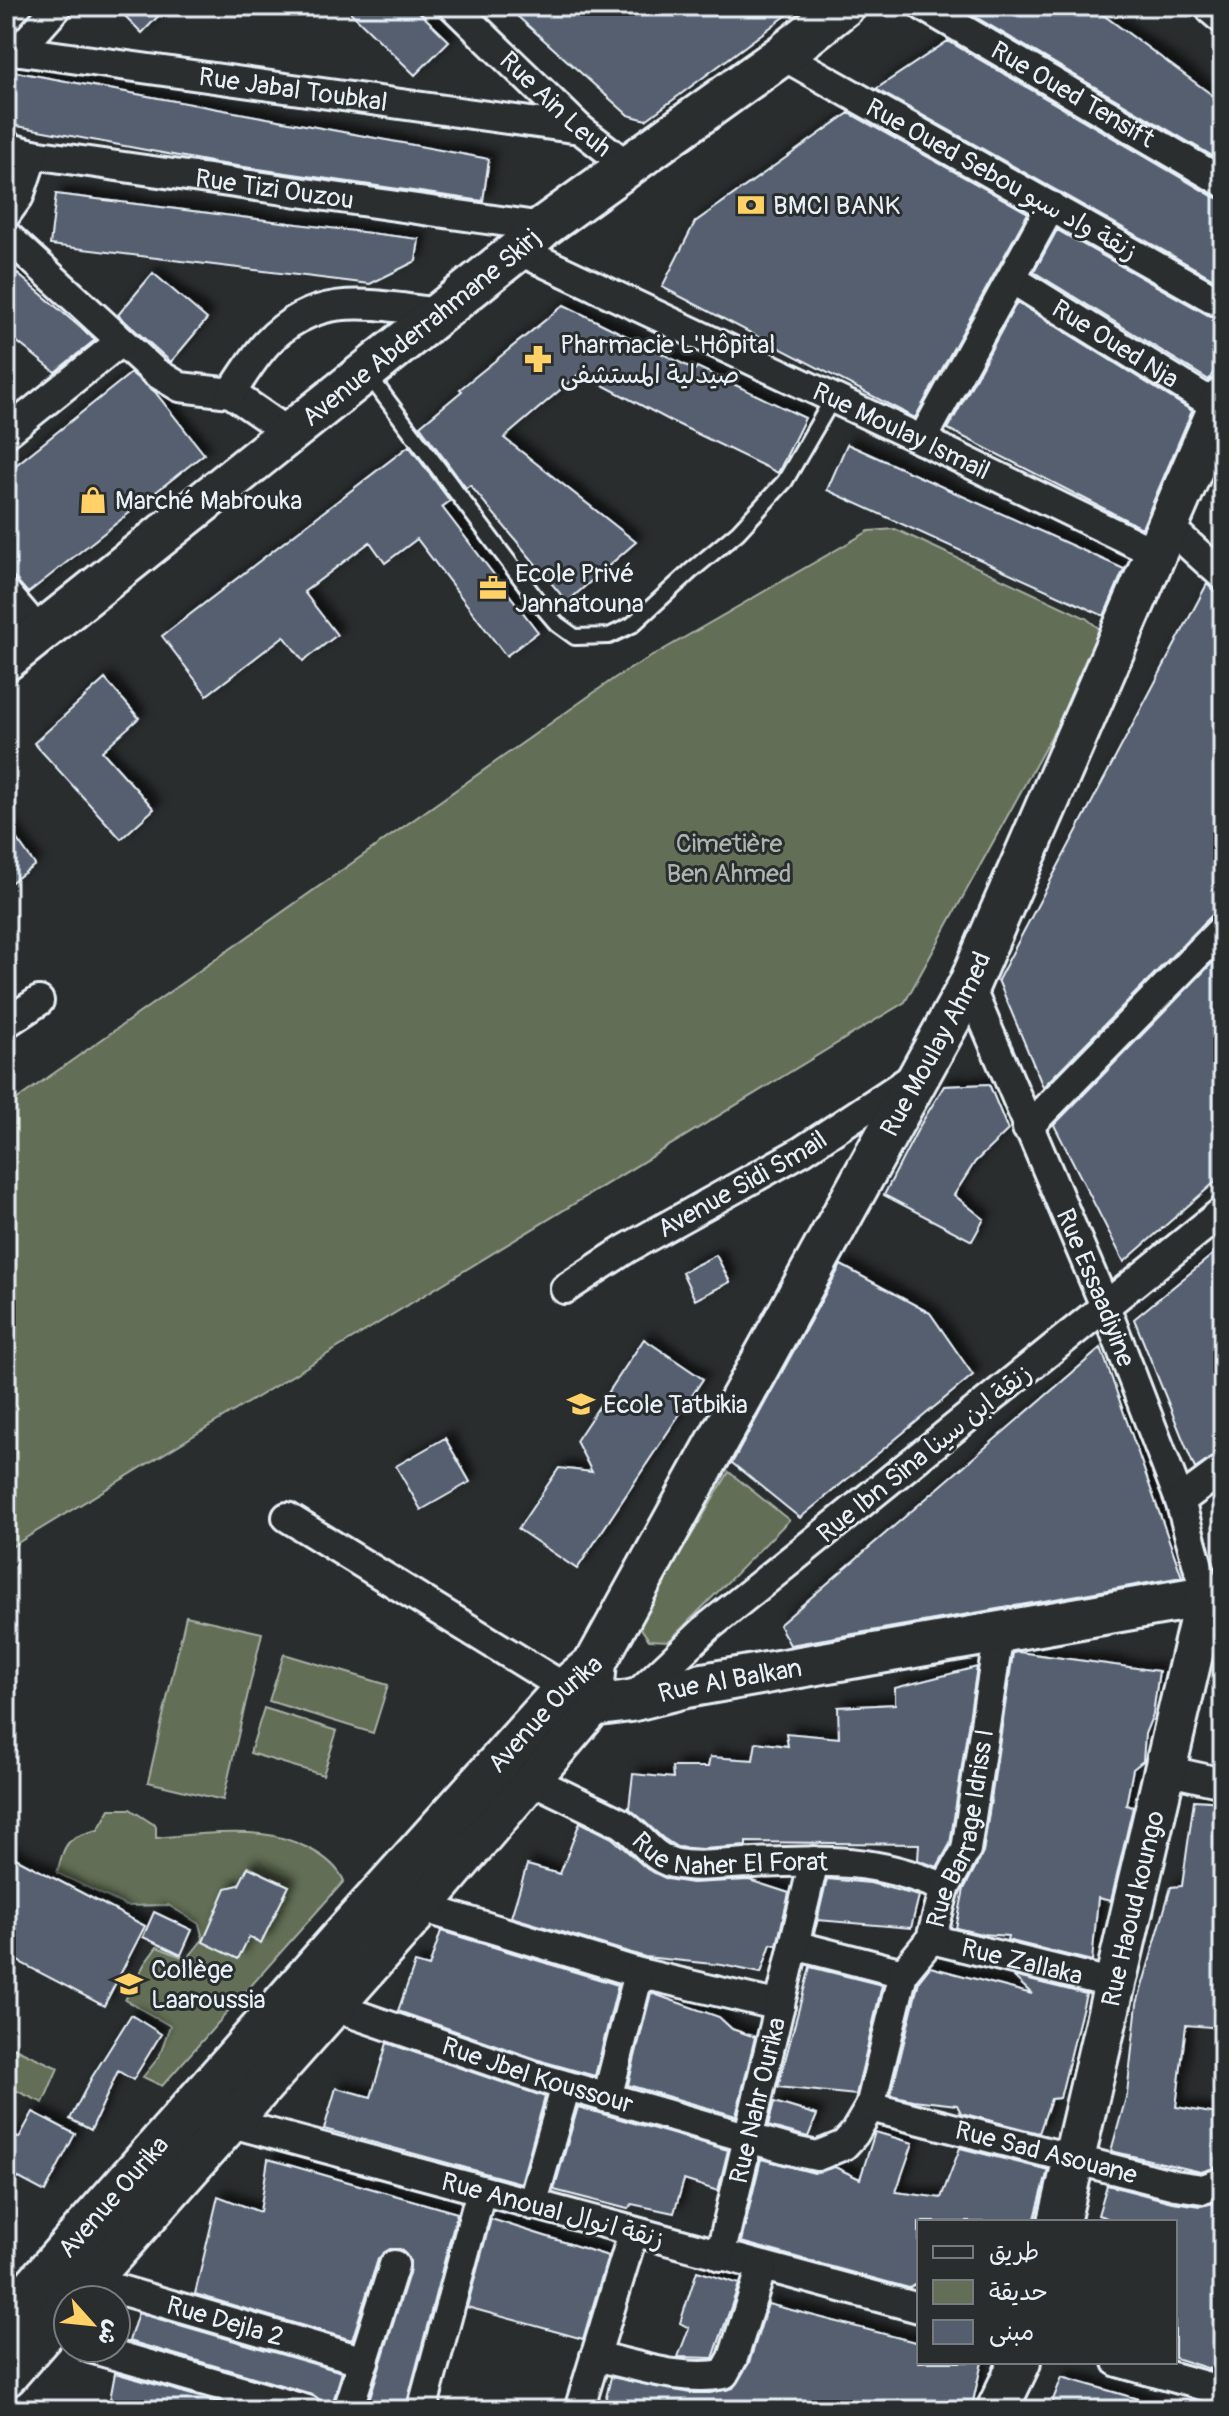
<svg xmlns="http://www.w3.org/2000/svg" width="1229" height="2416" font-family="Pangolin,'Playpen Sans Arabic',sans-serif">
  <defs>
    <filter id="shadow"><feDropShadow dx="7" dy="-7" stdDeviation="4" flood-color="#0009"/></filter>
  </defs>
  <rect width="100%" height="100%" fill="#2a2d2e"/>
  <filter id="ink" filterUnits="userSpaceOnUse"><feTurbulence type="fractalNoise" baseFrequency=".0125" numOctaves="2"/><feDisplacementMap in="SourceGraphic" scale="16" xChannelSelector="R" yChannelSelector="G"/><feConvolveMatrix kernelMatrix="1 2 1 2 8 2 1 2 1" color-interpolation-filters="sRGB"/></filter>
  <g filter="url(#ink)">
    <path fill="#626e55" stroke="#a5b0a6" stroke-width="2" d="M 895,529 L 1086,618 L 1107,635 L 905,1002 L 6,1550 L 6,1107 L 616,677 L 869,531 Z
      M 729,1472 L 789,1520 L 669,1641 L 649,1640 L 640,1627 L 659,1590 Z
      M 186,1616 L 262,1633 L 223,1800 L 148,1782 Z
      M 284,1654 L 388,1685 L 373,1733 L 269,1701 Z
      M 264,1708 L 337,1731 L 323,1775 L 250,1753 Z
      M 110,1809 L 130,1809 L 156,1826 L 156,1838 C 184,1835 234,1831 261,1834 C 290,1837 332,1854 344,1881 L 162,2086 L 143,2077 L 159,2057 L 170,2026 L 125,2000 L 145,1963 L 157,1947 L 187,1959 L 203,1939 L 199,1924 L 168,1905 L 126,1906 L 57,1873 C 65,1843 66,1837 98,1830 Z
      M 6,2044 L 58,2068 L 43,2103 L 6,2086 Z"/>
    <path fill="#555e6f" stroke="#e8f1f8" stroke-width="2" filter="url(#shadow)" d="M 115,6 L 168,6 L 142,33 Z
      M 344,6 L 413,6 L 449,41 L 415,75 Z
      M 506,6 L 799,6 L 646,120 L 628,115 Z
      M 957,6 L 1091,6 L 1223,103 L 1223,162 Z
      M 948,41 L 1214,197 L 1223,199 L 1223,284 L 876,89 Z
      M 6,70 L 489,159 L 483,201 L 216,163 L 6,124 Z
      M 849,113 L 1028,213 L 915,418 L 662,287 L 695,222 Z
      M 56,194 L 419,239 L 416,261 L 370,284 L 50,245 Z
      M 1057,230 L 1215,319 L 1223,321 L 1223,355 L 1209,380 L 1034,272 Z
      M 6,264 L 95,340 L 55,372 L 6,333 Z
      M 153,273 L 207,319 L 171,362 L 118,315 Z
      M 1017,302 L 1192,411 L 1142,528 L 948,429 Z
      M 564,305 L 695,370 L 697,367 L 805,418 L 778,473 L 671,421 L 580,373 L 504,438 L 636,542 L 567,602 L 470,485 L 466,488 L 420,426 L 462,391 L 460,389 Z
      M 131,373 L 155,392 L 204,454 L 28,593 L 6,568 L 6,473 Z
      M 847,444 L 1124,569 L 1104,616 L 827,490 Z
      M 409,446 L 450,501 L 442,507 L 538,632 L 506,656 L 417,539 L 385,563 L 370,542 L 304,592 L 337,635 L 303,661 L 284,636 L 207,695 L 162,636 Z
      M 1207,584 L 1223,600 L 1223,911 L 1211,916 L 1043,1087 L 998,980 Z
      M 105,679 L 139,718 L 102,751 L 154,809 L 121,839 L 34,743 Z
      M 6,824 L 35,865 L 6,886 Z
      M 1223,952 L 1223,1175 L 1124,1262 L 1054,1125 Z
      M 989,1084 L 1008,1130 L 975,1162 L 954,1195 L 984,1219 L 972,1241 L 884,1195 L 919,1127 L 944,1086 Z
      M 1223,1246 L 1223,1450 L 1195,1469 L 1134,1319 Z
      M 716,1255 L 730,1282 L 695,1300 L 682,1272 Z
      M 841,1265 L 930,1313 L 973,1375 L 800,1518 L 732,1463 Z
      M 644,1339 L 703,1379 L 577,1569 L 518,1529 L 559,1468 L 592,1472 L 576,1441 Z
      M 1101,1348 L 1182,1577 L 790,1645 L 779,1625 Z
      M 445,1438 L 470,1482 L 421,1510 L 396,1466 Z
      M 1018,1652 L 1159,1671 L 1153,1714 L 1145,1734 L 1143,1761 L 1133,1769 L 1126,1805 L 1133,1807 L 1111,1901 L 1098,1898 L 1092,1961 L 1007,1940 L 1008,1936 L 982,1934 L 956,1928 L 964,1889 L 983,1853 L 1013,1653 Z
      M 977,1667 L 950,1844 L 937,1867 L 918,1860 L 919,1844 L 746,1842 L 746,1846 L 702,1849 L 677,1847 L 663,1838 L 629,1808 L 633,1774 L 673,1778 L 672,1767 L 708,1767 L 710,1757 L 753,1760 L 756,1742 L 788,1746 L 786,1733 L 839,1738 L 838,1707 L 895,1704 L 895,1688 Z
      M 1194,1800 L 1223,1802 L 1223,2028 L 1186,2025 L 1176,2107 L 1223,2115 L 1223,2165 L 1201,2172 L 1111,2151 L 1127,2094 L 1137,2004 L 1171,1887 L 1182,1886 Z
      M 580,1822 L 612,1838 L 647,1869 L 667,1879 L 692,1883 L 749,1880 L 789,1893 L 777,1945 L 771,1944 L 761,1973 L 722,1965 L 645,1957 L 511,1917 L 527,1865 L 560,1874 Z
      M 6,1853 L 145,1926 L 104,2006 L 6,1955 Z
      M 248,1867 L 289,1886 L 261,1943 L 249,1937 L 238,1959 L 203,1942 L 226,1888 L 239,1885 Z
      M 827,1879 L 870,1883 L 919,1896 L 911,1928 L 818,1920 L 814,1933 Z
      M 154,1912 L 192,1930 L 181,1955 L 143,1937 Z
      M 441,1931 L 618,1985 L 595,2076 L 545,2062 L 398,2011 L 415,1963 L 429,1967 Z
      M 810,1967 L 882,1985 L 856,2095 L 778,2087 Z
      M 930,1967 L 1032,1994 L 1013,1976 L 1086,1994 L 1060,2098 L 1051,2099 L 1039,2133 L 961,2113 L 957,2105 L 913,2100 L 891,2095 L 919,1981 Z
      M 651,1993 L 719,2017 L 732,2029 L 755,2037 L 736,2116 L 628,2085 Z
      M 131,2015 L 161,2034 L 133,2080 L 118,2071 L 91,2130 L 70,2119 L 92,2077 Z
      M 387,2043 L 545,2097 L 521,2183 L 324,2129 L 336,2088 L 371,2097 Z
      M 774,2102 L 817,2115 L 808,2137 L 768,2126 Z
      M 578,2107 L 728,2150 L 718,2191 L 684,2180 L 674,2213 L 632,2204 L 628,2209 L 554,2190 Z
      M 33,2112 L 75,2134 L 45,2192 L 19,2178 L 6,2185 L 6,2132 L 19,2138 Z
      M 875,2132 L 913,2143 L 896,2192 L 941,2198 L 960,2148 L 1048,2170 L 1034,2222 L 919,2222 L 919,2282 L 909,2288 L 741,2242 L 761,2159 L 814,2173 L 835,2167 L 860,2179 Z
      M 268,2159 L 457,2213 L 405,2410 L 366,2410 L 410,2270 L 410,2261 L 400,2249 L 390,2249 L 378,2259 L 352,2340 L 195,2294 L 218,2196 L 260,2212 Z
      M 1107,2185 L 1172,2202 L 1201,2206 L 1214,2203 L 1223,2206 L 1223,2373 L 1175,2358 L 1175,2222 L 1119,2222 L 1098,2215 Z
      M 491,2219 L 608,2256 L 583,2339 L 467,2307 Z
      M 697,2271 L 739,2284 L 713,2358 L 678,2357 L 689,2328 L 680,2323 Z
      M 768,2304 L 919,2343 L 919,2362 L 982,2362 L 971,2410 L 603,2410 L 611,2377 L 690,2393 L 710,2393 L 733,2388 L 749,2363 Z
      M 138,2313 L 342,2372 L 332,2405 L 322,2402 L 312,2394 L 129,2341 Z
      M 115,2373 L 245,2410 L 108,2410 Z
      M 1062,2377 L 1155,2404 L 1154,2410 L 1049,2410 Z"/>
    <g fill="none" stroke-linecap="round" stroke-linejoin="round">
      <g stroke="#e8f1f8" stroke-width="20">
        <path id="lane" d="M 367,373 L 540,604 L 557,624 L 575,637 L 609,636 L 632,625 L 691,571 L 738,532 L 785,481 L 833,398"/>
      </g>
      <g stroke="#e8f1f8" stroke-width="34">
        <g id="street">
          <path id="s1" d="M 453,6 L 580,129 L 628,166"/>
          <path id="s2" d="M 923,6 L 1223,182"/>
          <path id="s3" d="M 6,49 L 580,129"/>
          <path d="M 18,51 L 58,6"/>
          <path d="M 782,55 L 1223,304"/>
          <path id="s4" d="M 6,147 L 33,154 L 543,227"/>
          <path d="M 6,214 L 19,196 L 33,154"/>
          <path d="M 6,235 L 155,372 L 180,387 L 231,393 L 289,433"/>
          <path id="s5" d="M 518,250 L 922,440 L 1155,553"/>
          <path id="s6" d="M 1012,279 L 1218,407"/>
          <path d="M 231,393 C 242,377 253,358 267,343 C 318,289 373,305 439,313"/>
          <path d="M 6,433 L 120,342"/>
          <path d="M 922,440 L 1051,206"/>
          <path d="M 1167,525 L 1223,576"/>
          <path d="M 6,593 L 40,633"/>
          <path id="s7" d="M 969,985 L 1105,1306 L 1180,1501 L 1206,1595"/>
          <path d="M 6,1023 L 39,1001"/>
          <path d="M 1027,1128 L 1223,928"/>
          <path id="s8" d="M 565,1289 L 626,1249 L 802,1151 L 917,1075"/>
          <path d="M 1180,1501 L 1223,1469"/>
          <path d="M 287,1517 L 565,1688"/>
          <path d="M 632,1699 L 708,1627 L 1223,1211"/>
          <path d="M 1165,1770 L 1223,1783"/>
          <path id="s9" d="M 530,1779 L 621,1823 C 640,1835 650,1857 673,1863 C 698,1869 728,1863 753,1863 C 828,1860 875,1858 945,1888"/>
          <path d="M 421,1907 L 639,1973 L 780,2006"/>
          <path id="s10" d="M 931,1939 L 1115,1984"/>
          <path d="M 794,1945 L 903,1973"/>
          <path id="s11" d="M 331,2006 L 540,2078 L 798,2152 L 817,2156 L 844,2145 L 854,2134 L 870,2107 L 903,1973 L 931,1939 L 945,1888 L 966,1850 L 999,1633"/>
          <path d="M 607,2098 L 639,1973"/>
          <path id="s12" d="M 870,2107 L 1175,2185 L 1203,2189 L 1223,2182"/>
          <path d="M 217,2119 L 919,2308"/>
          <path d="M 532,2205 L 566,2086"/>
          <path id="s13" d="M 720,2256 L 814,1861"/>
          <path id="s14" d="M 89,2281 L 364,2361"/>
          <path d="M 90,2348 L 307,2410"/>
          <path d="M 595,2356 C 636,2365 682,2382 724,2374 L 733,2358 L 762,2267"/>
          <path d="M 1118,2362 L 1223,2391"/>
          <path d="M 348,2410 L 394,2265"/>
          <path d="M 422,2410 L 481,2191"/>
          <path d="M 579,2410 L 633,2233"/>
        </g>
      </g>
      <g stroke="#e8f1f8" stroke-width="46">
        <g id="secondary">
          <path d="M 1216,6 L 1223,12"/>
          <path id="s15" d="M 6,660 L 518,250 L 543,227 L 782,55 L 844,6"/>
          <path id="s16" d="M 569,1691 L 592,1706 L 630,1701 L 686,1687 L 1223,1593"/>
          <path id="s17" d="M 1059,2222 L 1206,1595"/>
          <path d="M 72,2300 L 421,1907 L 592,1706 L 596,1662"/>
          <path id="s18" d="M 6,2318 L 346,1932 L 565,1688 L 596,1662 L 969,985 L 1223,398"/>
          <path d="M 6,2376 L 68,2305"/>
          <path d="M 997,2410 L 1020,2362"/>
        </g>
      </g>
      <use href="#lane" stroke="#2a2d2e" stroke-width="14"/>
      <use href="#street" stroke="#2a2d2e" stroke-width="28"/>
      <use href="#secondary" stroke="#2a2d2e" stroke-width="40"/>
    </g>
  </g>
  <defs>
    <g id="bank-bare" transform="scale(2.16)"><path d="M-6-4H6V4H-6ZM0-2.3a2.3 2.3 0 1 0 0 4.6a2.3 2.3 0 1 0 0-4.6Z" fill="#ffd166" stroke="#2a2d2e" stroke-width="2.5" paint-order="stroke"/></g>
    <g id="pharmacy-bare" transform="scale(2.16)"><path d="M-2-6h4v4h4v4h-4v4h-4v-4h-4v-4h4Z" fill="#ffd166" stroke="#2a2d2e" stroke-width="2.5" paint-order="stroke"/></g>
    <g id="shop-bare" transform="scale(2.16)"><path d="M-5-2.5h2.3a2.7 3.5 0 0 1 5.4 0H5L5.5 6h-11ZM-1.5-2.5h3a1.5 2.3 0 0 0-3 0Z" fill="#ffd166" stroke="#2a2d2e" stroke-width="2.5" paint-order="stroke"/></g>
    <g id="office-bare" transform="scale(2.16)"><path d="M-6-3h4V-5.5h4V-3h4V5H-6ZM-1-4.5V-3h2v-1.5ZM-6 0V1H6V0Z" fill="#ffd166" stroke="#2a2d2e" stroke-width="2.5" paint-order="stroke"/></g>
    <g id="school-bare" transform="scale(2.16)"><path d="M0-5L7-2L0 1L-7-2ZM-4 1L0 2.5L4 1V4Q0 6-4 4Z" fill="#ffd166" stroke="#2a2d2e" stroke-width="2.5" paint-order="stroke"/></g>
  </defs>
  <g fill-rule="evenodd">
    <use href="#bank-bare" x="751" y="205"/>
    <use href="#pharmacy-bare" x="538" y="359"/>
    <use href="#shop-bare" x="93" y="500"/>
    <use href="#office-bare" x="493" y="588"/>
    <use href="#school-bare" x="581" y="1404"/>
    <use href="#school-bare" x="129" y="1984"/>
  </g>
  <g text-anchor="middle" stroke-width="6" stroke-linejoin="round" paint-order="stroke">
    <g font-size="26" fill="#e8f1f8" stroke="#2a2d2e">
      <text dy="9" stroke="none"><textPath href="#s3" startOffset="290">Rue Jabal Toubkal</textPath></text>
      <text dy="9" stroke="none"><textPath href="#s2" startOffset="174">Rue Oued Tensift</textPath></text>
      <text dy="9" stroke="none"><textPath href="#s1" startOffset="142">Rue Ain Leuh</textPath></text>
      <text transform="translate(1002 179) rotate(29)" y="9">Rue Oued Sebou زنقة واد سبو</text>
      <text dy="9" stroke="none"><textPath href="#s4" startOffset="272">Rue Tizi Ouzou</textPath></text>
      <text dy="9" stroke="none"><textPath href="#s15" startOffset="532">Avenue Abderrahmane Skirj</textPath></text>
      <text dy="9" stroke="none"><textPath href="#s6" startOffset="122">Rue Oued Nja</textPath></text>
      <text dy="9" stroke="none"><textPath href="#s5" startOffset="424">Rue Moulay Ismail</textPath></text>
      <text dy="9" stroke="none"><textPath href="#s18" startOffset="1588">Rue Moulay Ahmed</textPath></text>
      <text dy="9" stroke="none"><textPath href="#s8" startOffset="206">Avenue Sidi Smail</textPath></text>
      <text dy="9" stroke="none"><textPath href="#s7" startOffset="328">Rue Essaadiyine</textPath></text>
      <text transform="translate(924 1453) rotate(-39)" y="9">Rue Ibn Sina زنقة ابن سينا</text>
      <text dy="9" stroke="none"><textPath href="#s16" startOffset="168">Rue Al Balkan</textPath></text>
      <text dy="9" stroke="none"><textPath href="#s18" startOffset="810">Avenue Ourika</textPath></text>
      <text dy="9" stroke="none"><textPath href="#s11" startOffset="882">Rue Barrage Idriss I</textPath></text>
      <text dy="9" stroke="none"><textPath href="#s9" startOffset="222">Rue Naher El Forat</textPath></text>
      <text dy="9" stroke="none"><textPath href="#s17" startOffset="322">Rue Haoud koungo</textPath></text>
      <text dy="9" stroke="none"><textPath href="#s10" startOffset="94">Rue Zallaka</textPath></text>
      <text dy="9" stroke="none"><textPath href="#s11" startOffset="218">Rue Jbel Koussour</textPath></text>
      <text dy="9" stroke="none"><textPath href="#s13" startOffset="160">Rue Nahr Ourika</textPath></text>
      <text dy="9" stroke="none"><textPath href="#s12" startOffset="182">Rue Sad Asouane</textPath></text>
      <text dy="9" stroke="none"><textPath href="#s18" startOffset="162">Avenue Ourika</textPath></text>
      <text transform="translate(553 2210) rotate(15)" y="9">Rue Anoual زنقة انوال</text>
      <text dy="9" stroke="none"><textPath href="#s14" startOffset="142">Rue Dejla 2</textPath></text>
    </g>
    <g font-size="26" fill="#e8f1f8" stroke="#2a2d2e" text-anchor="start">
      <text x="773" y="214">BMCI BANK</text>
      <text x="560" y="353">Pharmacie L'Hôpital<tspan x="560" dy="30">صيدلية المستشفى</tspan></text>
      <text x="115" y="509">Marché Mabrouka</text>
      <text x="515" y="582">Ecole Privé<tspan x="515" dy="30">Jannatouna</tspan></text>
      <text x="603" y="1413">Ecole Tatbikia</text>
      <text x="151" y="1978">Collège<tspan x="151" dy="30">Laaroussia</tspan></text>
    </g>
    <g font-size="26" fill="#acb6af" stroke="#2a2d2e">
      <text x="729" y="852">Cimetière<tspan x="729" dy="30">Ben Ahmed</tspan></text>
    </g>
  </g>
  <rect width="1229" height="2416" fill="none" stroke="#2a2d2e" stroke-width="32"/>
  <rect x="16" y="16" width="1197" height="2384" fill="none" stroke="#e8f1f8" stroke-width="3" filter="url(#ink)"/>
  <rect x="917" y="2220" width="260" height="144" fill="#2a2d2e" stroke="#767b7f" stroke-width="2"/>
  <rect x="933" y="2246" width="40" height="12" fill="#2a2d2e" stroke="#767b7f" stroke-width="2"/>
  <text x="989" y="2260" font-size="24" fill="#e8f1f8">طريق</text>
  <rect x="933" y="2280" width="40" height="24" fill="#626e55" stroke="#767b7f" stroke-width="2"/>
  <text x="989" y="2300" font-size="24" fill="#e8f1f8">حديقة</text>
  <rect x="933" y="2320" width="40" height="24" fill="#555e6f" stroke="#767b7f" stroke-width="2"/>
  <text x="989" y="2340" font-size="24" fill="#e8f1f8">مبنى</text>
  <g transform="translate(92 2324) rotate(117)"><circle r="38" fill="#2a2d2e" stroke="#767b7f" stroke-width="2"/>
  <path d="M0-6L14 30L0 20L-14 30Z" fill="#ffd166"/>
  <text y="-12" font-size="22" font-weight="bold" text-anchor="middle" fill="#e8f1f8">ش</text>
  </g>
</svg>
